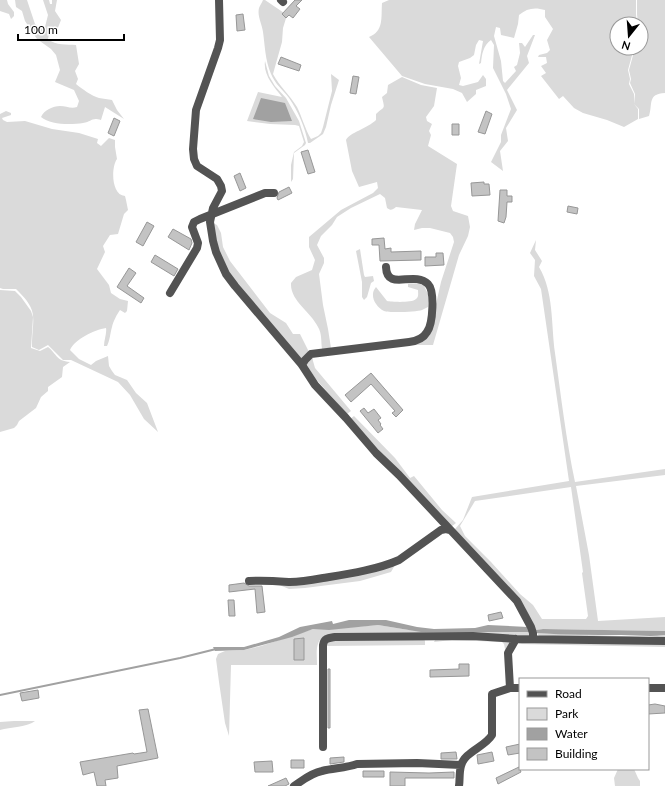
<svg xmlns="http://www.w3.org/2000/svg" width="665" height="786" font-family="Lato,sans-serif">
  <rect width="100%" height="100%" fill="#fff"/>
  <path fill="#dadada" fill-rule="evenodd" d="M 0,0 L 7,0 L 8,4 L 14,12 L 14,16 L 11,19 L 9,14 L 0,11 Z
    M 15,0 L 27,0 L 35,24 L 39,27 L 45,27 L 48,15 L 43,0 L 49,0 L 50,4 L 52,4 L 52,0 L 57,0 L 55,11 L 61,20 L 57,30 L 50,30 L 48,39 C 56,46 67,44 76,45 L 79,64 L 75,71 L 78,79 L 76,84 C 82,89 92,96 99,98 C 103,99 108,99 112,100 L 117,110 L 124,119 L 105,107 L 101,120 C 91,117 92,122 83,123 C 71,125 50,125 41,117 C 44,110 53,106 60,106 C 66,106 71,109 77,107 L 79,101 L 74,90 L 55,82 L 60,70 L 56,55 L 51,49 L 37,39 L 25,21 L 22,11 L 16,7 Z
    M 263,0 L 265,0 L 287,15 L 283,28 L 282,42 L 273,74 C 279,86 290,95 297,107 C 302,117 305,129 311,139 L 318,136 L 321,133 L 323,127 L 332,91 L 331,74 L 339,80 L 331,105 L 326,127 L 323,134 L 310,143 L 308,143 C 305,127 298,111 289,98 C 283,90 275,84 271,74 C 265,60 265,46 263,32 C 262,24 257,16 259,8 C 260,5 262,3 263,0 Z
    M 389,0 L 636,0 L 636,14 L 637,24 L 617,24 L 617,48 L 634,48 L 628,70 L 630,79 L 629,84 L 634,94 L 634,104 L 638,109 L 638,119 L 624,127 L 607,120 L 583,113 L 574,108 L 563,96 L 559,99 L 541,76 L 546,73 L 541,66 L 547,63 L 546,57 L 538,57 L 539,55 L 547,53 L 550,50 L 547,40 L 553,29 L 545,17 L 545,10 C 535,7 527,8 519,15 L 518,24 L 514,38 L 501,35 L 500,28 L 496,27 L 494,36 L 501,61 L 503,81 L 505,83 L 516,71 L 514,67 L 517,65 L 520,53 L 519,43 L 522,43 L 525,47 L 533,35 L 535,35 L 527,56 L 529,63 L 507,90 L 517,110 L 506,128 L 508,141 L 500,151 L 503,171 L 491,162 L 501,142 L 501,135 L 511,109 L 506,94 L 493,68 L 494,45 L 491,40 C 483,46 482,54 481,63 L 479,64 L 483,41 L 479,40 L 476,45 L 474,55 L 470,58 L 459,62 L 458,66 L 461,78 L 459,85 L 463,86 L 478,82 L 483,75 L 486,79 L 486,86 L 476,90 L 476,94 L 467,102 L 462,93 L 453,89 L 425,84 L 402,76 L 369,37 C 384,31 381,18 382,3 Z
    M 637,0 L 665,0 L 665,93 C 647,94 653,104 649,116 L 639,119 L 639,109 L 634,104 L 635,94 L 630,83 L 631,79 L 629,70 L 635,48 L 641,48 L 641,24 L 638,24 L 637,14 Z
    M 265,61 L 269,76 L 275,86 L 286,98 L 299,121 L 306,143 L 305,145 L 294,153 L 293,179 L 291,182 L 291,165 L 294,152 L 302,146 L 304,142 L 299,126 L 295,125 L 270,124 L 247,121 L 258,92 L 282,97 C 274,87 263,75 265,61 Z
    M 402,77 L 421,85 L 437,88 L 434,106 L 426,117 L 427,121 L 432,124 L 429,131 L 431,135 L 428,146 L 457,164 L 451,206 L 453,211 L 468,216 L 470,227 L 468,236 L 459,255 L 433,345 L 410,345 L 432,322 L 441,282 L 454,242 L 453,237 L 450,233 L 430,228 L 422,228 L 414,230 L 415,224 L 422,210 L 396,207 C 392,210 391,211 387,208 L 385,198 L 380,194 L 351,208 L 337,217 L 332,225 L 321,236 L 317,245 L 324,258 L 324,263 L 319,274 L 323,305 L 328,329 L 331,348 L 322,349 C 321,342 322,333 318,327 C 311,312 290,301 291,283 L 296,277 L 312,270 L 315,260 L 309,247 L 309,237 L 341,210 L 373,193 L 378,188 L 377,182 L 359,187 L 352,171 L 346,140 C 349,133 368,128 376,120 L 376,114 C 385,106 385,110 382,97 L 387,93 L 388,85 Z
    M 6,111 L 11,113 L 11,115 L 2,118 L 3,120 L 7,122 L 25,121 L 52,129 L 79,133 L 98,139 L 97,143 L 101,146 L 109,138 L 115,140 L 115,147 L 117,159 C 111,167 111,195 125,196 L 126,200 L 128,210 L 124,214 L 118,234 L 110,235 L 103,246 L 105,252 L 97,269 L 109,285 L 111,293 L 120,299 L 128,301 L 127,311 L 125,313 L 120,310 C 117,314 113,322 112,327 C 110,334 110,340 107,346 L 104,346 C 104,340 107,333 106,328 C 94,330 75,339 70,350 L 79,359 L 91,365 L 96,361 L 108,356 L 109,366 L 112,371 L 115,375 L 127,380 L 136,393 L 147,403 L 158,432 L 144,419 L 130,395 L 118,382 L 71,360 L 63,360 L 48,345 L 39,350 L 32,347 C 32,317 40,312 16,289 L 3,289 L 0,288 L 0,114 Z
    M 213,223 L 217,225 L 221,233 L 223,247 L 230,261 L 270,313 L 286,323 L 293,334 L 300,334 L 309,352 L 302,358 L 300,358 L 232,278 L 218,249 Z
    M 536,240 L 535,250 L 542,261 L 539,267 C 554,292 551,324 555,353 C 561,396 566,439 575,482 L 665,469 L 665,475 L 576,486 L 589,555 L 598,621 L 665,617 L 665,631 L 543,629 L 536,630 L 524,606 L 516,596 L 455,532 L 455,529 L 463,520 L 472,497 L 569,481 L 541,289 L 534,276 L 535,260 L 530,253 ZM 571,487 L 583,572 L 582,573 L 588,616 L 586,619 L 542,619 L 533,605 L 520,594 L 491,562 L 465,536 L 460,526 L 475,501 Z
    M 360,249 L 364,275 L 365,277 L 373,276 L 374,281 L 371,283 L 367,297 L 364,300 L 362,297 L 362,282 L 356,251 Z
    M 419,283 L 424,286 L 428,294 L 428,307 C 426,308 424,309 422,310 C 417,312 389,313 384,311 C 375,306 369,295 376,287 L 387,301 C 392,302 412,303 416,299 C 419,297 418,293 418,290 L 408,287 L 408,284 Z
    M 0,290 L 15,291 L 21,297 L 31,311 L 33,317 L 31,348 L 40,351 L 48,347 C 57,354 56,361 70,362 L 63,367 L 62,377 L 48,387 L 48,391 L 41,397 L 36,408 L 19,421 L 17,425 L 14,428 L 0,432 Z
    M 312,355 L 313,361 L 315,368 L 351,411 L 347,414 L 315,378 L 307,365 L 307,361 Z
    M 354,416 L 395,458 L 410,478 L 414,476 L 442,510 L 456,523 L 451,527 L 375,450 L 350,419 Z
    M 395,565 L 391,572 L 360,581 L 305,588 L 289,589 L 277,584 L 277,581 Z
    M 378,625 L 409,630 L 458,632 L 531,632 L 529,635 L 327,635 C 314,639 317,654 317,665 L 231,665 L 229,736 L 225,723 L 219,682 L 216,659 L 218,654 L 225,651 L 244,650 L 261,646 L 313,629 L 329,629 Z
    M 537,633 L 649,637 L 665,635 L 665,639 L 539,636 Z
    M 436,638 L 507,640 L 511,643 L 506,654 L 504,644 L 502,642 L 452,640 L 434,642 Z
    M 424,639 L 425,641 L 425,645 L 325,646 L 328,640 Z
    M 522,643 L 665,644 L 665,647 L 518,644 Z
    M 14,721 L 35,721 C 28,727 10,727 0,730 L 0,722 Z
    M 618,769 L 634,769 L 638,778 L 640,781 L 640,786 L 615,786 L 614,778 Z"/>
  <path fill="#a1a1a1" d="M 261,98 L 285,103 L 292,121 L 271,122 L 253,119 Z
    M 349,620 L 386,620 L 417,627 L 434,629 L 475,628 L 488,625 L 528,627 L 531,632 L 421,632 L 378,625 L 329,630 L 313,629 L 292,637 L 244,650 L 215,651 L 213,647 L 244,647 L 279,637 L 300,627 L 332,621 L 333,624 Z
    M 543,629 L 665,631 L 665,635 C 650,637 636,635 621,635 C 593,635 565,635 537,633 L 536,630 Z"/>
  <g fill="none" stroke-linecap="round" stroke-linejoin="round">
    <path stroke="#a1a1a1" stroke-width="2" d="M 0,695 L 180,658 L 216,649"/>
  </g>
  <path fill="#c3c3c3" stroke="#979797" d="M 295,0 L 302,0 L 296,6 L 300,9 L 293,18 L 289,15 L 286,18 L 282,14 Z
    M 243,14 L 245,30 L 237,31 L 236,15 Z
    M 281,57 L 301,65 L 299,71 L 278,64 Z
    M 353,76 L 359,77 L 356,94 L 350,93 Z
    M 486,111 L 492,114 L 485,134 L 478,132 Z
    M 114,118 L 120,121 L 114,136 L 108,133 Z
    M 452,124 L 459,124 L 459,135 L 452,135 Z
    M 308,150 L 315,172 L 308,174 L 301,152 Z
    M 240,173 L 246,188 L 240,191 L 234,176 Z
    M 484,182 L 484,184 L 489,184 L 490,195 L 472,196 L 471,183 Z
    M 289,187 L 292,193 L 278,200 L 277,198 L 279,192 Z
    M 500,190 L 507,190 L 507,196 L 512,196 L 512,202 L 507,202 L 506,217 L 504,223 L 498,221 Z
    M 568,206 L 578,208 L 577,214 L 567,212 Z
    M 147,222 L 154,226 L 143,246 L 136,242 Z
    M 173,229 L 191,239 L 192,243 L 189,250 L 168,237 Z
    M 384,238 L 385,249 L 391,248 L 391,252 L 421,251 L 421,260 L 380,261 L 379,245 L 372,245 L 372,239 Z
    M 436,253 L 443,253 L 444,265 L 425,266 L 425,257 L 436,257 Z
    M 155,255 L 178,269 L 174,276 L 151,262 Z
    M 129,268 L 136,273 L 127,286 L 144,298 L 141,303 L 117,287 Z
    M 371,373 L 403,410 L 396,417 L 392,413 L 395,411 L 371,384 L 351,402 L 345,395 Z
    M 364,408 L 368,413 L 374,409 L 381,418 L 378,420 L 381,424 L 380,425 L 383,429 L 378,433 L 360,411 Z
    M 244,583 L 249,586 L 262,586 L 265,612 L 257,613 L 255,589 L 229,592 L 229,585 Z
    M 228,600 L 234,600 L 235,616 L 229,616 Z
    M 501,612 L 503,618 L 489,621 L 488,615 Z
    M 304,638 L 304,660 L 294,660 L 294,639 Z
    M 459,664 L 469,664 L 469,676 L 430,677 L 430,670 L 459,669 Z
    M 328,669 L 330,669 L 330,728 L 328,728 Z
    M 38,690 L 39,698 L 22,701 L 20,693 Z
    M 655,704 L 665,706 L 665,713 L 648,714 L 648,705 Z
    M 148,709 L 158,758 L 117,766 L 118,778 L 105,780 L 106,786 L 97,786 L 94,772 L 83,775 L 80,762 L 133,753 L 134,754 L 147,752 L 139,710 Z
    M 520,744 L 520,753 L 508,755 L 506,747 Z
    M 456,752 L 457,759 L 441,759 L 441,753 Z
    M 492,752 L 494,761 L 478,764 L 477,755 Z
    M 344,757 L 344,762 L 330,764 L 330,758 Z
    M 291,760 L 304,760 L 304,768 L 291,768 Z
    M 272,761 L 273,772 L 255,772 L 254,762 Z
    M 519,767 L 521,772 L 498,784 L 496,778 Z
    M 363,771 L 384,771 L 384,777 L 363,777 Z
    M 390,772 L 429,773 L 454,772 L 454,778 L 405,778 L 405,786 L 390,786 Z
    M 286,778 L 289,784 L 285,786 L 268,786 Z"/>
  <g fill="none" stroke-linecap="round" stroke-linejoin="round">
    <path stroke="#535353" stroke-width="8" d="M 219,0 L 220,40 L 218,48 L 196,110 L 193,149 L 194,159 L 197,166 L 217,179 L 221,186 L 222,191 L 213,208 L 210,222 L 213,241 L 216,252 L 226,274 L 235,286 L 302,365 L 315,385 L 346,418 L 376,453 L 399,475 L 517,601 L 531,627 L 533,633 L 533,639
      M 281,0 L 283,2
      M 170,293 L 197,248 L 198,243 L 192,227 L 194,222 L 200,219 L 265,193 L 274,193
      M 302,365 L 305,360 L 311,354 L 409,342 C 417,341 423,339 427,332 C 433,324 435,291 428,284 C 414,270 387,292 386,267
      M 249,581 C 263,580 276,581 290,582 C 301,582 312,580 323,578 C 348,574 376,570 399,560 L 441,530 L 446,529 L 450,530
      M 510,688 L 508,653 L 516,639
      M 648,688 L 665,688
      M 323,747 L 323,645 C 324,638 329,638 335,637 L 473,636 L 516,639 L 665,641
      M 294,786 C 303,780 311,773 322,771 C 334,768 346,768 357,764 L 417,763 L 461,765
      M 459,786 C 460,780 459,773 461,766 C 464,752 485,747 492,735 L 492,694 L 510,688 L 520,688"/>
  </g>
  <rect x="519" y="678" width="130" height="92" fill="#ffffff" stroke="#999999"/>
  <rect x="527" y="691" width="20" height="6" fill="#535353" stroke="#999999"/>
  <text x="555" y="698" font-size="12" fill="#000000">Road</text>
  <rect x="527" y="708" width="20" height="12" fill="#dadada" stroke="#999999"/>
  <text x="555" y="718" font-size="12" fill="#000000">Park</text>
  <rect x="527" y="728" width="20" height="12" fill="#a1a1a1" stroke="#999999"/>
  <text x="555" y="738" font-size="12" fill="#000000">Water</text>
  <rect x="527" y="748" width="20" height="12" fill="#c3c3c3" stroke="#999999"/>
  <text x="555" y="758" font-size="12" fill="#000000">Building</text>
  <g transform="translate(629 36) rotate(197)"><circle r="19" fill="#ffffff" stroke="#999999"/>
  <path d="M0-3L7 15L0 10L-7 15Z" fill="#000000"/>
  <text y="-6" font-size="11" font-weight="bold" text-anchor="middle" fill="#000000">N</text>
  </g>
  <path d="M18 34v6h106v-6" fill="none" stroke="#000000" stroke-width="2"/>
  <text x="24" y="34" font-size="12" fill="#000000" stroke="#ffffff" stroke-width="3" paint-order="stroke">100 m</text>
</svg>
